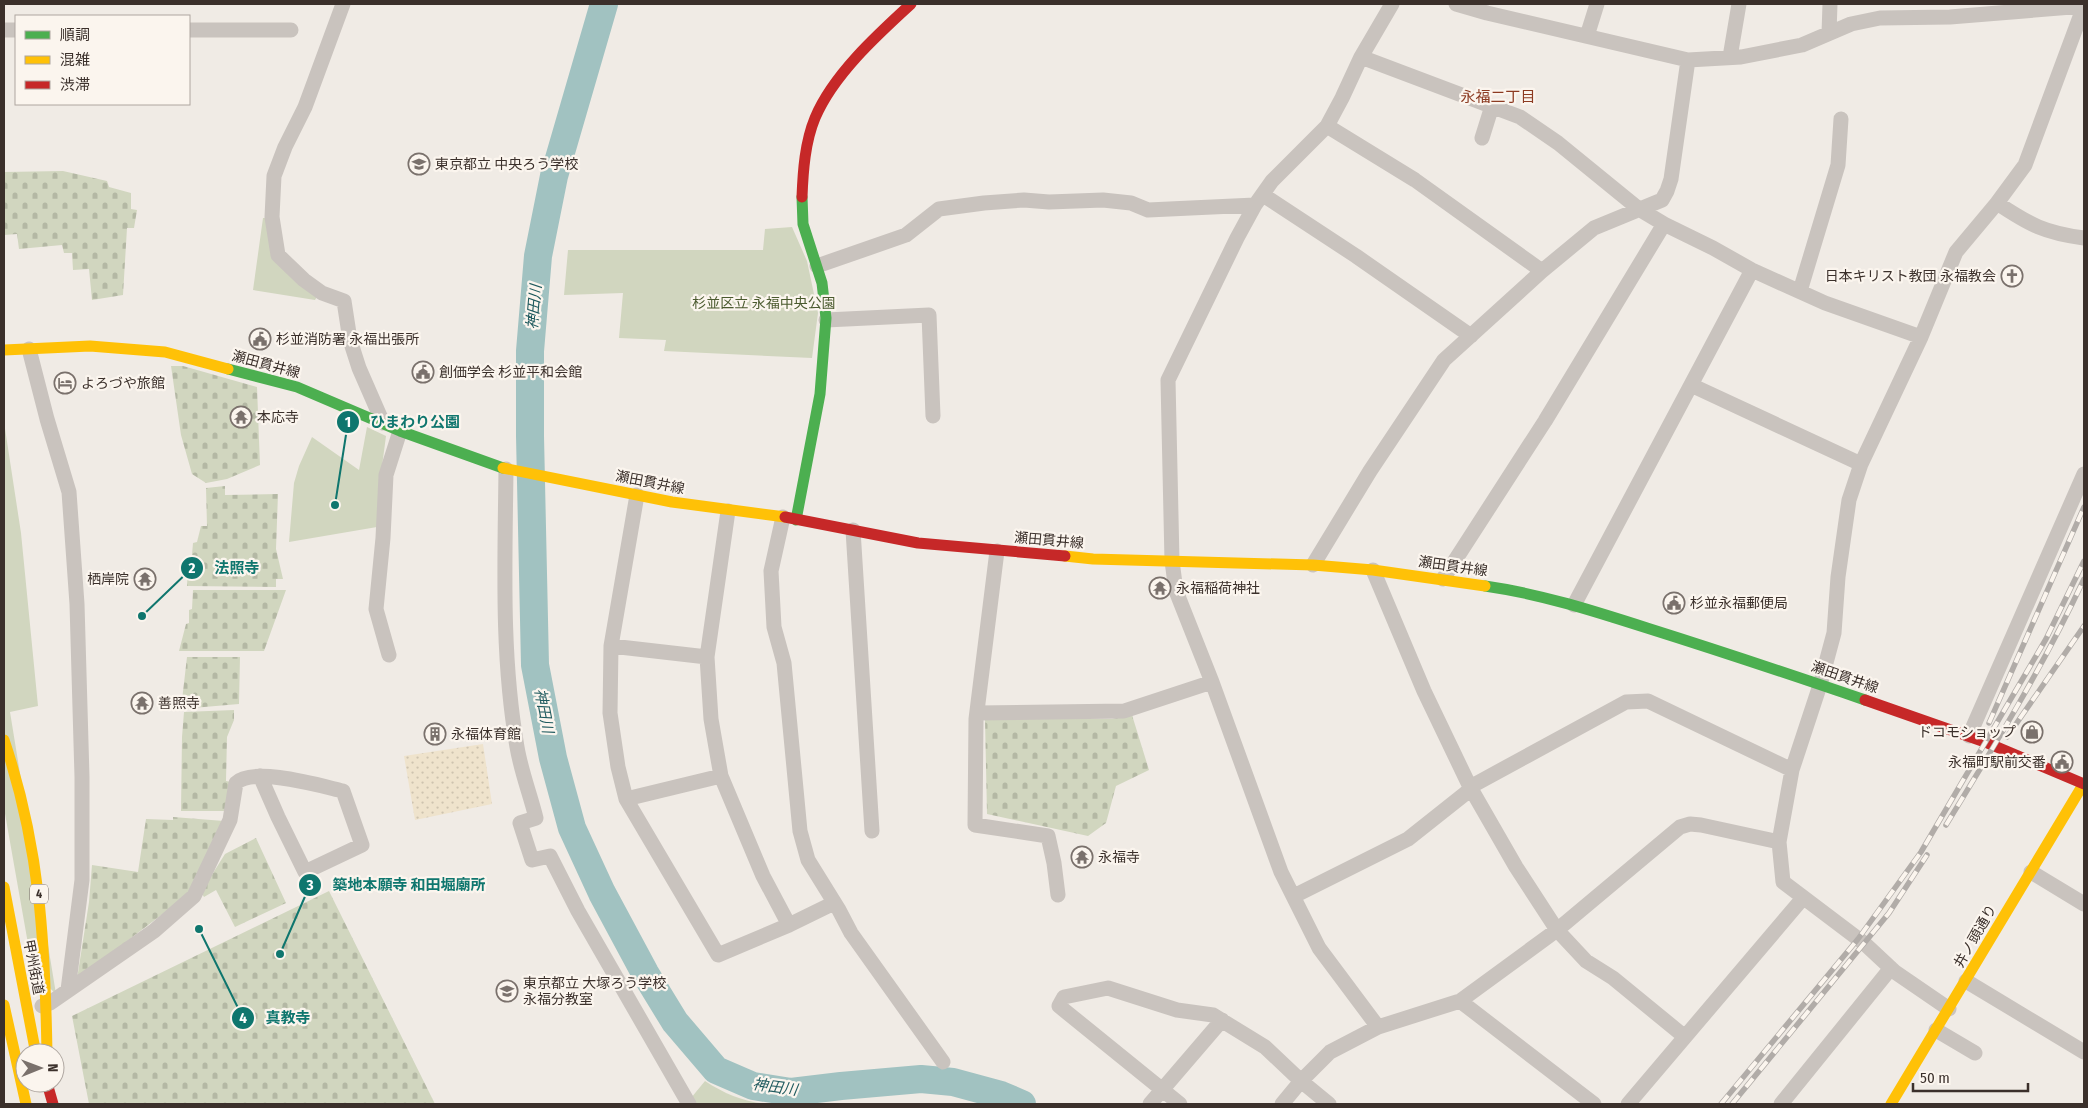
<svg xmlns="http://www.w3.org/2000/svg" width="2088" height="1108" font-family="'Fira Sans Condensed','Noto Sans JP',sans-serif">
  <defs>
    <pattern id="sand-dots" width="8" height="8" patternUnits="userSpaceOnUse" patternTransform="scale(1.25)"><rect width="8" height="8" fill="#efe3cc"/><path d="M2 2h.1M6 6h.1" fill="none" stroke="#cec3af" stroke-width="1.8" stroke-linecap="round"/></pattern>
    <pattern id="cemetery-stones" width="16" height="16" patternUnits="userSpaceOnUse" patternTransform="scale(1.25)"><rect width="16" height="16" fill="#d1d6bf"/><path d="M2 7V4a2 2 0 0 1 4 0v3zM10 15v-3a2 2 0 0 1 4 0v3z" fill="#b4b8a4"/></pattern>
  </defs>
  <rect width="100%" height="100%" fill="#f0ebe5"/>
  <path fill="url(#sand-dots)" d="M 483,744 L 492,804 L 415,820 L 404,756 Z"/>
  <path fill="url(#cemetery-stones)" d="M 63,171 L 107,181 L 109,187 L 131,193 L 131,209 L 137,210 L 134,228 L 127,228 L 123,295 L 92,300 L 89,269 L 73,270 L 72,253 L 64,253 L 62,245 L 19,249 L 17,234 L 4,235 L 4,172 Z
    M 171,366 L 183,366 L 257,387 L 260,465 L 227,479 L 206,483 L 192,474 L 181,435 Z
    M 225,486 L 225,495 L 278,494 L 276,549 L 283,579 L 276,579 L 276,587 L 187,586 L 188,567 L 191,566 L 193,543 L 197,542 L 201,526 L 207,526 L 206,488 Z
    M 193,590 L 286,590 L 264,651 L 179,651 L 186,624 L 189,623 L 189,610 L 192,609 Z
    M 187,657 L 240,657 L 239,704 L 181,709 Z
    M 234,710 L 234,720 L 227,737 L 226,781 L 231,782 L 225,811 L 181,811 L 182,737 L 184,712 Z
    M 1132,715 L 1149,770 L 1116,786 L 1106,823 L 1088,836 L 987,814 L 985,719 L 1112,719 Z
    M 173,817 L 224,821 L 189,894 L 77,979 L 89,902 L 92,865 L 138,872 L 146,819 L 173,820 Z
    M 256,838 L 286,903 L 235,927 L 216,890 L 204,897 L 201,892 L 225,854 Z
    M 329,891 L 435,1104 L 89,1104 L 72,1016 Z"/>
  <path fill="#d1d6bf" d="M 263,218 L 268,218 L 275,257 L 318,295 L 315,300 L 253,290 Z
    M 792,227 L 807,261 L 818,313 L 812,358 L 664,351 L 666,340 L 619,338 L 623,293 L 564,295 L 568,250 L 763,250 L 765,229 Z
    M 4,422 L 21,533 L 38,706 L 10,712 L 56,994 L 33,972 L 4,808 Z
    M 367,427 L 386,436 L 381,474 L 377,527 L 289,542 L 294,483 L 299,466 L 312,437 L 359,470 Z
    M 705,1081 C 725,1094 744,1102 768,1104 L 694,1104 L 691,1098 Z"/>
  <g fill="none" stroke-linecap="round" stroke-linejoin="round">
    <path stroke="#a1c2c1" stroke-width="28" d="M 604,4 L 554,176 L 538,256 L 530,351 L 530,436 L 535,665 L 553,758 L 572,828 L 602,893 L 645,973 L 675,1022 L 716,1070 L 753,1086 L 791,1092 L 841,1086 L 921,1079 L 953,1082 L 1001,1095 L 1022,1104"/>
    <path stroke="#c9c3be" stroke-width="15" d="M 343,4 L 305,107 L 285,147 L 274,176 L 272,217 L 278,255 L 304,280 L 322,293 L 344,301 L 350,340 L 359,368 L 383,423
      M 1456,4 L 1487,13 L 1688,60 L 1741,57 L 1802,45 L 1851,24 L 1880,18 L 1950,17 L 2084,6
      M 4,30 L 16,30
      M 189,30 L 291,30
      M 1829,33 L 1830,4
      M 1587,36 L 1597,4
      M 1361,57 L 1520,117 L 1558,143 L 1639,209 L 1664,224 L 1713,248 L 1752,270 L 1825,303 L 1921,337
      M 1730,57 L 1739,4
      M 1327,126 L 1415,180 L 1542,271
      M 1482,138 L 1492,106
      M 1263,195 L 1356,256 L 1471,336
      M 1997,203 C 2030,225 2045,233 2084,238
      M 817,266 L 906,235 L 939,209 L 984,203 L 1024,200 L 1049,202 L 1103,200 L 1131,203 L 1148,210 L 1255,205
      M 1800,291 L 1838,165 L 1841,119
      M 826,320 L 929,315 L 933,416
      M 29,349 L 47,419 L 69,492 L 77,604 L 82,777 L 82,880 L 68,990
      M 1691,385 L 1861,464
      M 506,469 C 505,562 501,655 517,747 C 521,771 530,794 536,818 L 520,823 L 532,860 L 550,856 L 578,911 L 689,1104
      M 637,495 L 611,646 L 610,713 L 618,767 L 626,799 L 718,955 L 789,925 L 834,903
      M 728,511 L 707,657 L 711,719 L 721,776 L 763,876 L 789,925
      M 783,517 L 771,571 L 774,627 L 784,663 L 800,831 L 808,860 L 839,910 L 851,933 L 943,1062
      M 853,530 L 872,831
      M 997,551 L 976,719 L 975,825 L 1048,836 L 1054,863 L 1058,895
      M 1313,565 L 1370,471 L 1444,360 L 1542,271 L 1594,228 L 1662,200 L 1667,191 L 1671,179 L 1688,60
      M 1373,570 L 1424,691 L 1470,787 L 1516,867 L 1557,930 L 1586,961 L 1613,978 L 1685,1037
      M 1443,579 L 1545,421 L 1664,224
      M 1574,605 L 1752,270
      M 611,646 L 707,657
      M 389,655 L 376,609 L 383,538 L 386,475 L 400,431
      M 978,713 L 1124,711 L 1212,682
      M 1969,736 L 2084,474
      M 626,799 L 721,776
      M 2031,872 L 2084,904
      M 1294,896 L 1408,839 L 1466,793 L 1470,787 L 1626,702 L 1648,701 L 1792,770
      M 1966,981 L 2084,1052
      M 1460,1001 L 1594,1104
      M 42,1006 L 50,1003 L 154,931 L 194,896 L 230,820 L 236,783 C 253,766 321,786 343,791 L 362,845 L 305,872 L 278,817 L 260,776
      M 1949,1009 L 1895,972 L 1865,944 L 1783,882 L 1779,842 L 1792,770 L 1820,685 L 1834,633 L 1838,577 L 1849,500 L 1861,464 L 1921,337 L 1956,252 L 1997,203 L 2025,165 L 2084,6
      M 1378,1027 L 1319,948 L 1281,872 L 1212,682 L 1176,591 L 1172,561 L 1168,380 L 1237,238 L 1255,205 L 1272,181 L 1327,126 L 1342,98 L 1361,57 L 1392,4
      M 1936,1030 L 1975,1053
      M 1150,1104 L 1222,1020
      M 1180,1104 L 1059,1006 L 1064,997 L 1108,988 L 1177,1010 L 1213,1015 L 1265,1047 L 1301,1081 L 1329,1104
      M 1282,1104 L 1301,1081 L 1330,1052 L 1378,1027 L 1460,1001 L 1557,930 L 1680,827 L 1690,824 L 1701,825 L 1779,842
      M 1628,1104 L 1803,898
      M 1781,1104 L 1891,968"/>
    <path stroke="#4caf50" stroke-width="11" d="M 228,369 L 297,387 L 400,431 L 503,468
      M 796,520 L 820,394 L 826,318 L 822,283 L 803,224 L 802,197
      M 1485,586 C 1541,594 1594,611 1647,628 C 1720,651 1792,675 1865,700"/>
    <path stroke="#ffc107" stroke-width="11" d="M 4,350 L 90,346 L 165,352 L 228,369
      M 503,468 L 672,502 L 785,517
      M 1065,556 L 1093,559 L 1313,565 L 1373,570 L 1485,586
      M 4,740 C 40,846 45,942 47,1053
      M 4,887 L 35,1049
      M 4,1005 L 26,1104
      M 1891,1104 L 2084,783"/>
    <path stroke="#c62828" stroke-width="11" d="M 802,197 C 803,171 805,142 815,118 C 833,75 877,35 911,4
      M 785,517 L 918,543 L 1065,556
      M 1865,700 L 1985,742 L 2084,784
      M 47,1083 L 53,1104"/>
    <g stroke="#b1aca8" stroke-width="5.5">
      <path id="rail" d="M 1989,723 L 2084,507
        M 2007,737 L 2084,626
        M 1946,825 C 1995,745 2044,665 2084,579
        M 1721,1104 L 1858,939 L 1921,852 L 2046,639 L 2084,561
        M 1732,1104 L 1889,913 L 1927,855"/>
    </g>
    <use href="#rail" stroke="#fbf5ee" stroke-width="4" stroke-dasharray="11" stroke-linecap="butt"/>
  </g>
  <defs>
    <g id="school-ring" transform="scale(1.125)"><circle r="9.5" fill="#fbf5ee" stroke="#7a716c" stroke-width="1.5"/><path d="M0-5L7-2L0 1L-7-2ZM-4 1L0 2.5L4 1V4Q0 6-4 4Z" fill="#7a716c"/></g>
    <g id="church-ring" transform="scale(1.125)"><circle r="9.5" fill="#fbf5ee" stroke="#7a716c" stroke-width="1.5"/><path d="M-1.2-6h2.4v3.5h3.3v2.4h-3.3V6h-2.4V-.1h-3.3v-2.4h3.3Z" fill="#7a716c"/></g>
    <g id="civic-ring" transform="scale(1.125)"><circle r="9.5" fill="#fbf5ee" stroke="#7a716c" stroke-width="1.5"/><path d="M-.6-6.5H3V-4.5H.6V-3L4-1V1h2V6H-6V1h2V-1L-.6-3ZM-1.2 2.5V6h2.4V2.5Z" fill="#7a716c"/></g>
    <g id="hotel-ring" transform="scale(1.125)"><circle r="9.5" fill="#fbf5ee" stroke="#7a716c" stroke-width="1.5"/><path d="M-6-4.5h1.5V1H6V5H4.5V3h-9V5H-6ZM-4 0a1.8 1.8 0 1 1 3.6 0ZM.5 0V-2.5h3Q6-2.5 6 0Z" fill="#7a716c"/></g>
    <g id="temple-ring" transform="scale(1.125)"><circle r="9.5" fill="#fbf5ee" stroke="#7a716c" stroke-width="1.5"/><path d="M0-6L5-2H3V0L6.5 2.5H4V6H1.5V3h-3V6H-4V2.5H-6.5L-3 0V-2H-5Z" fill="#7a716c"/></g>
    <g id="shop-ring" transform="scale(1.125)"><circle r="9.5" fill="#fbf5ee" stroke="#7a716c" stroke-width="1.5"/><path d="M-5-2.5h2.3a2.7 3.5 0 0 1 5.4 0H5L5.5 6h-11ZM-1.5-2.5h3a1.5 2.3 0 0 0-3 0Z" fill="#7a716c"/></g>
    <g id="building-ring" transform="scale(1.125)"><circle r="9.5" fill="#fbf5ee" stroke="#7a716c" stroke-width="1.5"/><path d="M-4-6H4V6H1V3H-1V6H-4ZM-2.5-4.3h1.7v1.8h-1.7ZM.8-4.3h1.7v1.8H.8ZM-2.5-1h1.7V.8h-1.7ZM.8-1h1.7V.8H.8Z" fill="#7a716c"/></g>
  </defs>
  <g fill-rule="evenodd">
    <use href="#school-ring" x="419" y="164"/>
    <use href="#church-ring" x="2012" y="276"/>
    <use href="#civic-ring" x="260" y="339"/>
    <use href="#civic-ring" x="423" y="372"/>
    <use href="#hotel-ring" x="65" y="383"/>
    <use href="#temple-ring" x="241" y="417"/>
    <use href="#temple-ring" x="145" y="579"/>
    <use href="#temple-ring" x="1160" y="588"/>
    <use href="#civic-ring" x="1674" y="603"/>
    <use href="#temple-ring" x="142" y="703"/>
    <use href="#shop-ring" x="2032" y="732"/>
    <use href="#building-ring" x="435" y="734"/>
    <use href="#civic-ring" x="2062" y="762"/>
    <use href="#temple-ring" x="1082" y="857"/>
    <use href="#school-ring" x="507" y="991"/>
  </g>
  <g text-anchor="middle" stroke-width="4.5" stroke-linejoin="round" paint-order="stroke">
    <rect fill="#fbf5ee" stroke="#756b66" stroke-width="1" x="30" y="884.5" width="18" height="19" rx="4"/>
    <g font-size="12" font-weight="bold" fill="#3b302b">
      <text x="39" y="898">4</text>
    </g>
    <g font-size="14" fill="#3b302b" stroke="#fbf5ee" text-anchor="start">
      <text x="435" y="169">東京都立 中央ろう学校</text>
      <text x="1996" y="281" text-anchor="end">日本キリスト教団 永福教会</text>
      <text x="276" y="344">杉並消防署 永福出張所</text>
      <text x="439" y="377">創価学会 杉並平和会館</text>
      <text x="81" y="388">よろづや旅館</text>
      <text x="257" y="422">本応寺</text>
      <text x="129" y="584" text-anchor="end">栖岸院</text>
      <text x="1176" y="593">永福稲荷神社</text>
      <text x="1690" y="608">杉並永福郵便局</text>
      <text x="158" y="708">善照寺</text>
      <text x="2016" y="737" text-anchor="end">ドコモショップ</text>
      <text x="451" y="739">永福体育館</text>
      <text x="2046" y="767" text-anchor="end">永福町駅前交番</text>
      <text x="1098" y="862">永福寺</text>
      <text x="523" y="988">東京都立 大塚ろう学校<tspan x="523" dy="16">永福分教室</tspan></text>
    </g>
    <g font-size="14" fill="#4a5a2e" stroke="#fbf5ee">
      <text x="764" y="308">杉並区立 永福中央公園</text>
    </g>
    <g font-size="14" fill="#3b302b" stroke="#fbf5ee">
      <text transform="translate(266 364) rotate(15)" y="5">瀬田貫井線</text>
      <text transform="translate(650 482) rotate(11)" y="5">瀬田貫井線</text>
      <text transform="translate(1049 540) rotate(5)" y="5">瀬田貫井線</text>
      <text transform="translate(1453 566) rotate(8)" y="5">瀬田貫井線</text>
      <text transform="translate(1845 677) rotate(19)" y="5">瀬田貫井線</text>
      <text transform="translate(1975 936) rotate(-60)" y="5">井ノ頭通り</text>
      <text transform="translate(34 967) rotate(79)" y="5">甲州街道</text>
    </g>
    <g font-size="15" fill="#8c3b22" stroke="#fbf5ee">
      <text x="1498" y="102">永福二丁目</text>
    </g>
    <g font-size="15" font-style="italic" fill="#1f5a5e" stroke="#fbf5ee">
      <text transform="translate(534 307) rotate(-85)" y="5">神田川</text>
      <text transform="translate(544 711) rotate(79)" y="5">神田川</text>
      <text transform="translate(775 1087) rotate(8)" y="5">神田川</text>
    </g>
  </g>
  <path fill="none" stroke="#0f766e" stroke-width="2" d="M335 505L348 422M142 616L192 568M280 954L310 885M199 929L243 1018"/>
  <g fill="#0f766e" stroke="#fbf5ee" stroke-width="2">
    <circle cx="335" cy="505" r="5"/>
    <circle cx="142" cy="616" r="5"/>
    <circle cx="280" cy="954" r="5"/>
    <circle cx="199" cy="929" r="5"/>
    <circle cx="348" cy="422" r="12"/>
    <circle cx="192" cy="568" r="12"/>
    <circle cx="310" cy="885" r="12"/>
    <circle cx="243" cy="1018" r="12"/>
  </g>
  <g font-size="15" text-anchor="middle" font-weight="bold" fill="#fff">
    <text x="348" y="427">1</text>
    <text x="192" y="573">2</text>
    <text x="310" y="890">3</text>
    <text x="243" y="1023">4</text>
  </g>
  <g font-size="15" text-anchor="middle" font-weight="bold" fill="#0f766e" stroke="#fbf5ee" stroke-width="4.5" stroke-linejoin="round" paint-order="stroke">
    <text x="415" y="427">ひまわり公園</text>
    <text x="237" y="573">法照寺</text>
    <text x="409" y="890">築地本願寺 和田堀廟所</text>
    <text x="288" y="1023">真教寺</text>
  </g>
  <rect width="2088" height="1108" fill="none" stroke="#3b302b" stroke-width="10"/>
  <rect x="15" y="15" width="175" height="90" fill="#fbf5ee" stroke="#aea6a0"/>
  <rect x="25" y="31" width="25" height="8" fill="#4caf50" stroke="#aea6a0"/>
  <text x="60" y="40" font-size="15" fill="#3b302b">順調</text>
  <rect x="25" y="56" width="25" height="8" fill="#ffc107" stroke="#aea6a0"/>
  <text x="60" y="65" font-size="15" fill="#3b302b">混雑</text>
  <rect x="25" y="81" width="25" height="8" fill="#c62828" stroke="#aea6a0"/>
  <text x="60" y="90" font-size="15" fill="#3b302b">渋滞</text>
  <g transform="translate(40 1068) rotate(89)"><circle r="24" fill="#fbf5ee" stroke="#aea6a0"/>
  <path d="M0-4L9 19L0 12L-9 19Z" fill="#7a716c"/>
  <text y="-8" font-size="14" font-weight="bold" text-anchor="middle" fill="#3b302b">N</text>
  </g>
  <path d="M1913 1083v8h115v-8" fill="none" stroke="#3b302b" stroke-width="2.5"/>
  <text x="1920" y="1083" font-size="15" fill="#3b302b" stroke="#fbf5ee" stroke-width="4" paint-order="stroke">50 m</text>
</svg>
